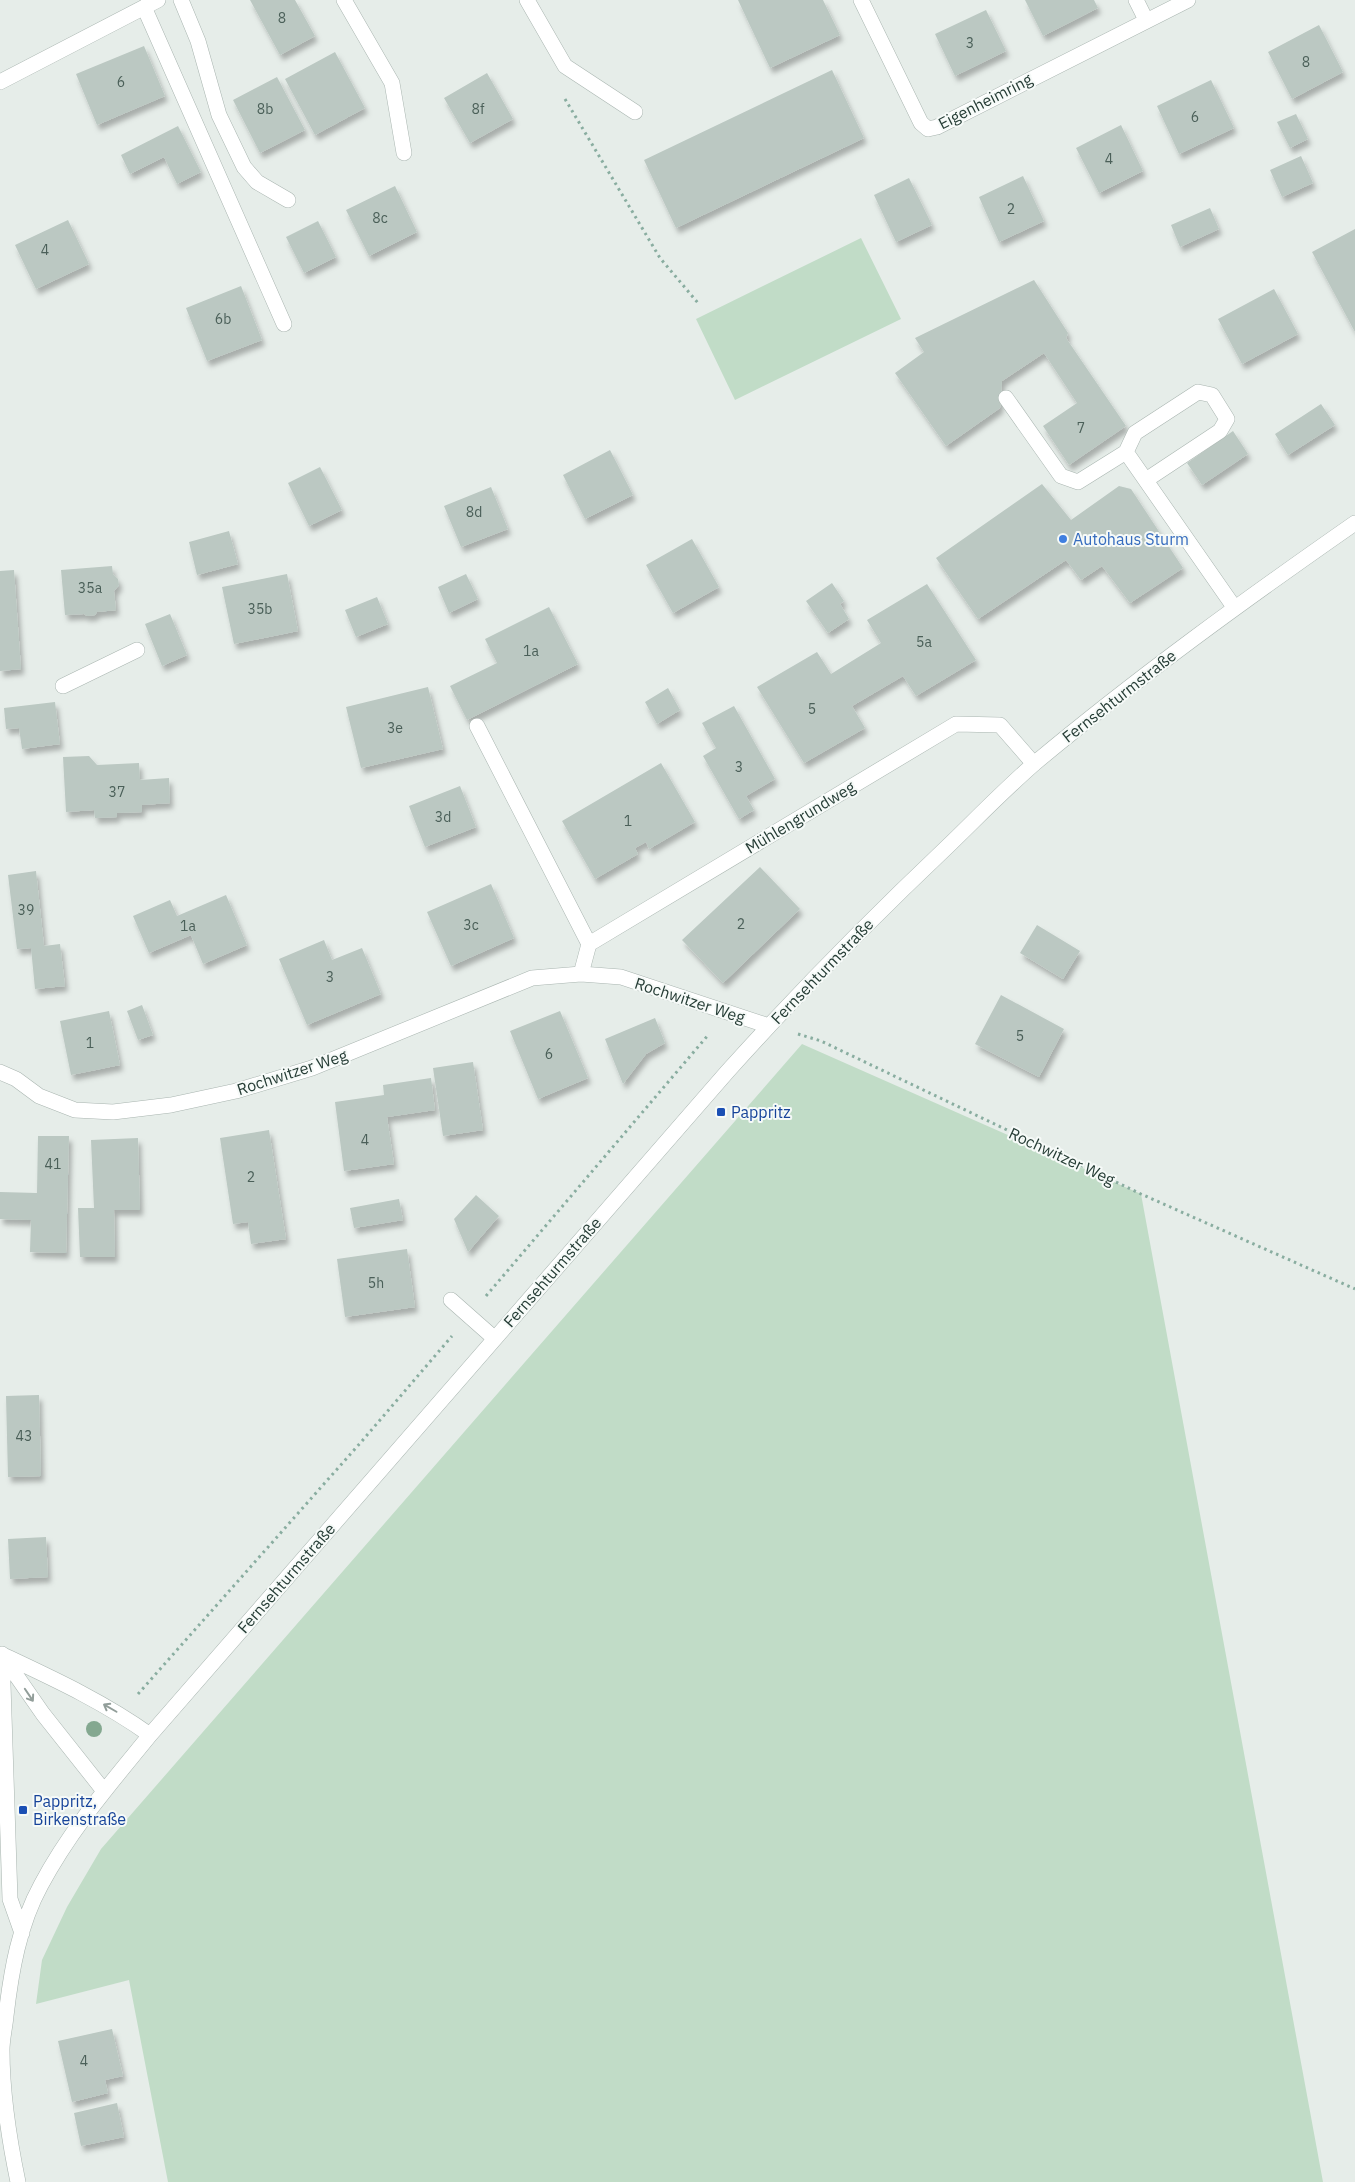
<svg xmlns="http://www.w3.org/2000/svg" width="1355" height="2182" font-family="'IBM Plex Sans',sans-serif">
  <defs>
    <filter id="shadow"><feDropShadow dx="3" dy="5.5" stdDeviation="2.5" flood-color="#0004"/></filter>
  </defs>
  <rect width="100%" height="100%" fill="#e6ede9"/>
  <path fill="#c1dcc7" d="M 861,238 L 901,319 L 735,400 L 696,319 Z
    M 802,1044 L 1141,1194 L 1323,2182 L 168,2182 L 129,1980 L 36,2004 L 42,1960 L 67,1907 L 101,1849 Z"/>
  <path fill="#bbc8c2" filter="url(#shadow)" d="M 250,0 L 295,0 L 315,36 L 280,55 Z
    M 738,0 L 823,0 L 840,35 L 770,68 Z
    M 1025,0 L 1094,0 L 1098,8 L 1043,36 Z
    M 986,10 L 1006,51 L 955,76 L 935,34 Z
    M 1319,25 L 1343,72 L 1292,99 L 1268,52 Z
    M 144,46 L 165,96 L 97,125 L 76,74 Z
    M 335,52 L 365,108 L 315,135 L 285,79 Z
    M 832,70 L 864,138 L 676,228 L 644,160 Z
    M 487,73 L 513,119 L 470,143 L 444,98 Z
    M 277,77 L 305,130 L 260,153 L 233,100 Z
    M 1211,80 L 1234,128 L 1179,154 L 1157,106 Z
    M 1296,114 L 1308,139 L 1290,148 L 1277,122 Z
    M 1121,125 L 1143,171 L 1099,193 L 1076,148 Z
    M 178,126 L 201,172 L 177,184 L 164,157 L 130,174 L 121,155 Z
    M 1301,156 L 1313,183 L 1282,197 L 1270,170 Z
    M 1023,176 L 1044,221 L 999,242 L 979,197 Z
    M 909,178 L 932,225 L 896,242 L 874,195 Z
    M 395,186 L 417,232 L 369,256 L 346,210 Z
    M 1210,208 L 1219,229 L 1180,247 L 1171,225 Z
    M 68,220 L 89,264 L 36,289 L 15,245 Z
    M 318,221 L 336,257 L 304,273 L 286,237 Z
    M 1355,229 L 1355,332 L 1312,252 Z
    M 1034,280 L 1068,333 L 1066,338 L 1126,426 L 1069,465 L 1043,426 L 1077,403 L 1044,353 L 1002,381 L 1000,408 L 946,446 L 895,373 L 924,352 L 915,338 Z
    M 241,286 L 262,340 L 207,361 L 186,308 Z
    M 1274,289 L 1298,334 L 1242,364 L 1218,319 Z
    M 1321,404 L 1335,425 L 1288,455 L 1275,434 Z
    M 1233,431 L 1248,454 L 1202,485 L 1187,463 Z
    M 610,450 L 633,495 L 585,519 L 563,475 Z
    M 320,467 L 342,510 L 309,526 L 288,483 Z
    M 1042,484 L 1071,520 L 1119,486 L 1131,489 L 1183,568 L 1130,603 L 1102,566 L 1081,580 L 1066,560 L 978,619 L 936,558 Z
    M 491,487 L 508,529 L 461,547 L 444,506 Z
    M 229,531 L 238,564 L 197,575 L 189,542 Z
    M 692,539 L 719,587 L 673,613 L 646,565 Z
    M 112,566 L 113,574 L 118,579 L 119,585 L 114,591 L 116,610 L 97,612 L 95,615 L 87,616 L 84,614 L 65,615 L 61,570 Z
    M 14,570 L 21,669 L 0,671 L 0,571 Z
    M 287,574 L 298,631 L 234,644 L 222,587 Z
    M 466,574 L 478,599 L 449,613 L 438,587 Z
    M 832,583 L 844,601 L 840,604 L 849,619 L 828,633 L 806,601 Z
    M 927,584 L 976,660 L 916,696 L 903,676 L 852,706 L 865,728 L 804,763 L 757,687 L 817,652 L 831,674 L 881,643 L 867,620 Z
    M 377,597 L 388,624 L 356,637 L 345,610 Z
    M 549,607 L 578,664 L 467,720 L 450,686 L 497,663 L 485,639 Z
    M 170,614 L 187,655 L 162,666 L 145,624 Z
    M 428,687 L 443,749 L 361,768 L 346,707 Z
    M 668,688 L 680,710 L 657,724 L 645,702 Z
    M 55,702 L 60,744 L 22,749 L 19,728 L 6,729 L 4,708 Z
    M 734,706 L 775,779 L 746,796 L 754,810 L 739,819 L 703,756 L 716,748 L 702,723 Z
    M 89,756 L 97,765 L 139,763 L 140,780 L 169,778 L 170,803 L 142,805 L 142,812 L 117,813 L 117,817 L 95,818 L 94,810 L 66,812 L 63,757 Z
    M 661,763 L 695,822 L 649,849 L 646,842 L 635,848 L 638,854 L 595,879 L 562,821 Z
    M 460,786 L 476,827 L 425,847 L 409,806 Z
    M 760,867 L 800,909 L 723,983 L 682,940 Z
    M 36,871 L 44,946 L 60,944 L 65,986 L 35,989 L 31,948 L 17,949 L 8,875 Z
    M 491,884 L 514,938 L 451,966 L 427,912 Z
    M 226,895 L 247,945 L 203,964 L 191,935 L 149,953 L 133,916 L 170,900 L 177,916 Z
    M 1037,925 L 1080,951 L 1063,979 L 1020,953 Z
    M 324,940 L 332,960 L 362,948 L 381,994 L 307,1025 L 279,959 Z
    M 1001,995 L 1064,1029 L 1039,1077 L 975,1044 Z
    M 142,1005 L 153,1035 L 138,1040 L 127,1011 Z
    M 109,1011 L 120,1065 L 71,1075 L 60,1021 Z
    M 560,1011 L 588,1078 L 538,1099 L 510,1031 Z
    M 655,1018 L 665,1043 L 646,1054 L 623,1084 L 605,1039 Z
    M 473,1062 L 483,1130 L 443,1136 L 433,1068 Z
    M 431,1078 L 435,1110 L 387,1117 L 394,1164 L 344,1171 L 335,1102 L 384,1095 L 383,1085 Z
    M 269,1130 L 286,1239 L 251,1244 L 248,1222 L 233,1224 L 220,1138 Z
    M 38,1136 L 69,1136 L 66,1253 L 30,1252 L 31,1220 L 0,1219 L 0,1192 L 37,1193 Z
    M 138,1138 L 140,1210 L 114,1210 L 115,1257 L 80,1257 L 78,1208 L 94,1208 L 91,1140 Z
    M 476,1195 L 499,1216 L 468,1252 L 454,1219 Z
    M 399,1199 L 403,1220 L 354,1228 L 350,1208 Z
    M 407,1249 L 415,1307 L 345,1317 L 337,1259 Z
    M 39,1395 L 41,1476 L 8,1477 L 6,1396 Z
    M 46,1537 L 48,1577 L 10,1579 L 8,1539 Z
    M 112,2029 L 123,2076 L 105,2080 L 108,2093 L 72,2102 L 58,2041 Z
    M 117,2103 L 124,2137 L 81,2146 L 74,2113 Z"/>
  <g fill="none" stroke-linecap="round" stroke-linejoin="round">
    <g stroke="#a9b5b0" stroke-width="16">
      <path id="minor" d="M 181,0 L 198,41 L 219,115 L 244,167 L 257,182 L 288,200
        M 344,0 L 392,83 L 404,153
        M 527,0 L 565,66 L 635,112
        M 861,0 L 921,123 L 928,129 L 937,127 L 1188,0
        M 1136,0 L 1146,20
        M 144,7 L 284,324
        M 0,82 L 158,0
        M 1006,398 L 1061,476 L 1078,482 L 1126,452 L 1234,607
        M 1126,452 L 1135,433 L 1198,392 L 1212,395 L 1227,419 L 1220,431 L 1146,480
        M 63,686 L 137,650
        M 477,726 L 589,944
        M 581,974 L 589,944 L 956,724 L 1000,725 L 1034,764
        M 0,1072 L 16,1079 L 39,1096 L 75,1110 L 113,1112 L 171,1105 L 236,1091 L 312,1068 L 532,978 L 581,974 L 621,977 L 769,1026
        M 451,1300 L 494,1338
        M 2,1654 L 10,1899 L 22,1933
        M 2,1655 L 43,1714 L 104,1791
        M 3,1655 C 54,1679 104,1702 150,1735
        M 18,2182 C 9,2139 2,2094 2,2050 C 2,2039 5,2027 6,2016 C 11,1972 19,1925 41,1885 C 70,1830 111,1783 150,1735 L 727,1072 C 797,994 871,919 947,847 C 976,819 1005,789 1035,763 C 1138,677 1246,599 1355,523"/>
    </g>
    <path stroke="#89ada0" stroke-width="3" stroke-dasharray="2.5 4" stroke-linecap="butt" d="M 565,99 L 660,258 L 698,303
      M 798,1034 L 821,1041 L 1141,1194 L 1355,1289
      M 486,1296 L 709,1034
      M 138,1694 L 362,1441 L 452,1336"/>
    <use href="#minor" stroke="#fff" stroke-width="15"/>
  </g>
  <circle fill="#84a890" cx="94" cy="1729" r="8"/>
  <defs><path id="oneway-shaft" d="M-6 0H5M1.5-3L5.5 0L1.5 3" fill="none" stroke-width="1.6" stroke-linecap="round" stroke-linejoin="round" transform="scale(1.25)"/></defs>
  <g stroke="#929e9a">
    <use href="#oneway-shaft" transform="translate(29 1695) rotate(56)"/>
    <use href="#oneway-shaft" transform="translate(110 1708) rotate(-150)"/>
  </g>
  <circle fill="#3f7fe0" stroke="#f6faf8" stroke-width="2" cx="1063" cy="539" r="5"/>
  <g fill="#1a4fb4" stroke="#f6faf8" stroke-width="2">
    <rect x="716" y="1107" width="10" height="10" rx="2.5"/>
    <rect x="18" y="1805" width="10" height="10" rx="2.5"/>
  </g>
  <g text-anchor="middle" stroke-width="4" stroke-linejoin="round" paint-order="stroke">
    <g font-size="14" fill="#4b6059">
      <text x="282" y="23">8</text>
      <text x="970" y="48">3</text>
      <text x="1306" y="67">8</text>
      <text x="121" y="87">6</text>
      <text x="265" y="114">8b</text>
      <text x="478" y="114">8f</text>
      <text x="1195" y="122">6</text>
      <text x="1109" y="164">4</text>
      <text x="1011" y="214">2</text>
      <text x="380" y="223">8c</text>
      <text x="45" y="255">4</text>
      <text x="223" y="324">6b</text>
      <text x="1081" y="433">7</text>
      <text x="474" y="517">8d</text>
      <text x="90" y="593">35a</text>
      <text x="260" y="614">35b</text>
      <text x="924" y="647">5a</text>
      <text x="531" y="656">1a</text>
      <text x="812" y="714">5</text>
      <text x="395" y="733">3e</text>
      <text x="739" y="772">3</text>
      <text x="117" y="797">37</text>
      <text x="443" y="822">3d</text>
      <text x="628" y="826">1</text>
      <text x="26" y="915">39</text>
      <text x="741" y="929">2</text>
      <text x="471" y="930">3c</text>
      <text x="188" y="931">1a</text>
      <text x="330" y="982">3</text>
      <text x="1020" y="1041">5</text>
      <text x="90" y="1048">1</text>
      <text x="549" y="1059">6</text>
      <text x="365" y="1145">4</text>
      <text x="53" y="1169">41</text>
      <text x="251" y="1182">2</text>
      <text x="376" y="1288">5h</text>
      <text x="24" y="1441">43</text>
      <text x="84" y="2066">4</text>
    </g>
    <g font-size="16" fill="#263d36" stroke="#f6faf8">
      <text transform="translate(985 101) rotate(-27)" y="6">Eigenheimring</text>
      <text transform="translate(1119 696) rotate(-38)" y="6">Fernsehturmstraße</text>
      <text transform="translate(800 817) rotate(-31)" y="6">Mühlengrundweg</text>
      <text transform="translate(822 971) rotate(-46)" y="6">Fernsehturmstraße</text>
      <text transform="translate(690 1000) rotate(18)" y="6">Rochwitzer Weg</text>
      <text transform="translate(292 1072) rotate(-18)" y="6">Rochwitzer Weg</text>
      <text transform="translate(1062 1156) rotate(25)" y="6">Rochwitzer Weg</text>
      <text transform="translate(552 1272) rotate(-49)" y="6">Fernsehturmstraße</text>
      <text transform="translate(286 1578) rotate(-49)" y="6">Fernsehturmstraße</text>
    </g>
    <g font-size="16" fill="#366cbe" stroke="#f6faf8" text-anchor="start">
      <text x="1073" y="545">Autohaus Sturm</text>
    </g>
    <g font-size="16" fill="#164399" stroke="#f6faf8" text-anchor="start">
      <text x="731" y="1118">Pappritz</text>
      <text x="33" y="1807">Pappritz,<tspan x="33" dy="18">Birkenstraße</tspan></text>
    </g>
  </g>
</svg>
